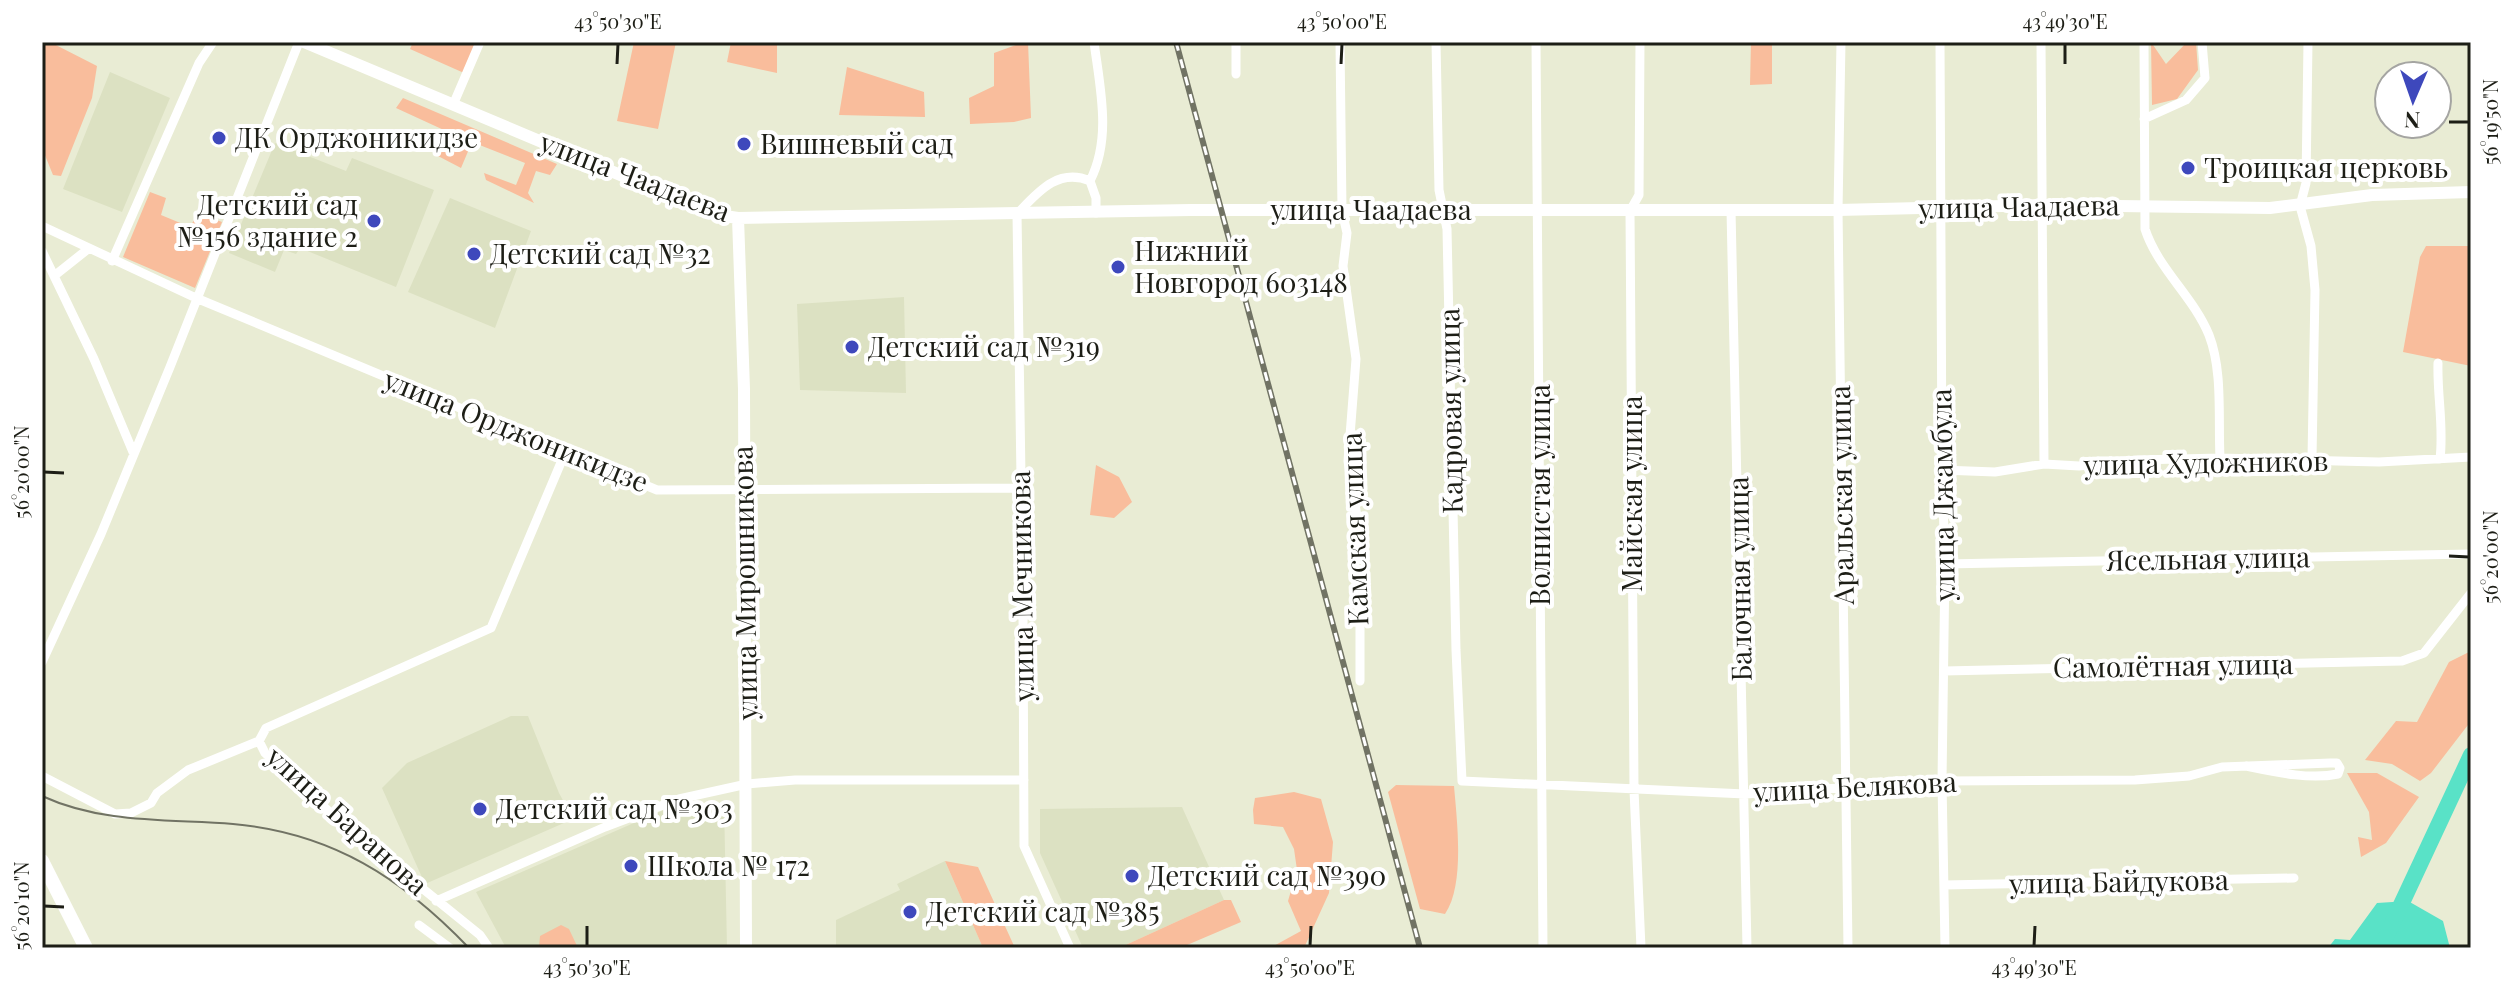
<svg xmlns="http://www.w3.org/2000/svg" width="2513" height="990" font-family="'Playfair Display',serif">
  <rect width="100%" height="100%" fill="#e9ecd4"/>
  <path fill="#dce1c2" d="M 110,72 L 170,98 L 122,212 L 63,189 Z
    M 275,143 L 346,171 L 352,158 L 434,190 L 396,287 L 300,248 L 296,254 L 284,250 L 275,272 L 229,253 Z
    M 450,198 L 531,231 L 495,328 L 408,292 Z
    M 904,297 L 906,393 L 800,390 L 797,304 Z
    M 511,716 L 528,716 L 559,793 L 573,819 L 425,884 L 382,788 L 407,763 Z
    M 724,803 L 727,948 L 506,948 L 476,892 L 675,805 Z
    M 1182,807 L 1224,900 L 1119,948 L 1083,948 L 1040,853 L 1040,809 Z
    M 945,861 L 983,948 L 836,948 L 836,920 L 900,890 L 897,884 Z"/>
  <path fill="#f9bd9c" d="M 42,42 L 50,42 L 97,66 L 92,98 L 61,176 L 53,175 L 42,148 Z
    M 413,42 L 477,42 L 464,73 L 410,49 Z
    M 634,42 L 676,42 L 658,129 L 617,121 Z
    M 731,42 L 777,42 L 777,73 L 727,62 Z
    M 1024,42 L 1028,42 L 1031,118 L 1014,122 L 970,124 L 969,98 L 994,86 L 994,53 Z
    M 1751,42 L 1772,42 L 1772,84 L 1750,85 Z
    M 2151,42 L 2166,64 L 2187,42 L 2196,42 L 2198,70 L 2177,99 L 2152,105 Z
    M 847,67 L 924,92 L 925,117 L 839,115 Z
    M 403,98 L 557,164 L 550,175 L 536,171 L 528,193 L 534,203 L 486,180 L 484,173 L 516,185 L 525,163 L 472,142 L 461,168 L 438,156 L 446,131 L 396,108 Z
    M 150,192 L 166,198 L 161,215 L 190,227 L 198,213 L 222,222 L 195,288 L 123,257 Z
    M 2426,246 L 2471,246 L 2471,366 L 2403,352 L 2420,257 Z
    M 1096,465 L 1119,477 L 1132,502 L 1114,518 L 1090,515 Z
    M 2471,651 L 2471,721 L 2431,773 L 2420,781 L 2392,764 L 2365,760 L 2396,721 L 2417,722 L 2449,662 Z
    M 2347,773 L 2377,773 L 2419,797 L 2386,843 L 2361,857 L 2358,837 L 2372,840 L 2369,812 Z
    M 1396,785 L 1454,786 C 1457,821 1465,885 1445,914 L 1420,909 L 1388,792 Z
    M 1294,792 L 1321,799 L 1333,842 L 1329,893 L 1304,948 L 1270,948 L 1301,931 L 1288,901 L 1297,870 L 1294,849 L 1283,827 L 1254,824 L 1253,810 L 1255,798 Z
    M 945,861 L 978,867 L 1015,948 L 983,948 Z
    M 1224,900 L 1231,900 L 1241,922 L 1180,948 L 1119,948 Z
    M 561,925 L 569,929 L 578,948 L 539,948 L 540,936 Z"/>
  <path fill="#59e2c7" d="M 2408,901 L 2443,921 L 2450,948 L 2328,948 L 2335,939 L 2350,940 L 2377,903 Z"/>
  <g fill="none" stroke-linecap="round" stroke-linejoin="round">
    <path stroke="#59e2c7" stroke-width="16" d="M 2379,948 L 2386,937 L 2471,755"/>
    <path stroke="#fff" stroke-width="9" d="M 1340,42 L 1342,211 L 1347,233 L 1343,266 L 1356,359 L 1348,461 L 1359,529 L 1354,568 L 1360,618 L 1360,681
      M 1436,42 L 1439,190 L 1447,229 L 1456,650 L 1462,781 L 1745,794 L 1942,781 L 2135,780 L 2189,776 L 2222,767 L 2330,763 L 2337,763 L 2340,768 L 2338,774 C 2309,780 2275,772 2246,766
      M 1536,42 L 1543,948
      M 1640,42 L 1639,195 L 1630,211 L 1634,790 L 1641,948
      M 1841,42 L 1838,210 L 1848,948
      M 1940,42 L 1942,470 L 1945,564 L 1942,781 L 1945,948
      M 2041,42 L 2044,464
      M 2144,42 L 2145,229 C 2158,269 2193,296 2209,335 C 2223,371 2218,418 2220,458
      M 2308,42 L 2306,183 L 2300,206 L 2311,246 L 2315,290 L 2312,458
      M 1236,74 L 1236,42
      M 453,105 L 480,42
      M 2144,119 L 2186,100 L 2205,78 L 2202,42
      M 1090,181 C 1112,138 1100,88 1094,42
      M 1731,210 L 1747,948
      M 42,226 L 196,298 L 657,490 L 1021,488
      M 42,251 L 94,359 L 133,452
      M 112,261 L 199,63 L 213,42
      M 54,276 L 88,249
      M 2438,363 C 2437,396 2444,426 2440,459
      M 1942,470 L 1995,472 L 2044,464 L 2079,466 L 2138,460 L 2220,458 L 2379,462 L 2471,457
      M 1945,564 L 2471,554
      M 42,662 L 101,534 L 170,367 L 299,42
      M 1944,671 L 2402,661 L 2424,653 L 2471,593
      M 259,741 L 265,753 L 344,825 L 480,935 L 489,948
      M 42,776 L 115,814 L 131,813 L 151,803 L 157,793 L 188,770 L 259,741 L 266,728 L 491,628 L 565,453
      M 1944,885 L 2294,878
      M 436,901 L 605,827 L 679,799 L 747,784 L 795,780 L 1024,780
      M 419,925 L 450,948
      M 1070,948 L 1024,846 L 1023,609 L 1017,214 C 1037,193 1058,167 1090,181 L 1096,198 L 1096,213"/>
    <path stroke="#fff" stroke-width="12" d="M 304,42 L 656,190 L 718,215 L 738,218 L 1191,210 L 1838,210 L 2041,205 L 2270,208 L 2372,195 L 2471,192
      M 738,218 L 744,389 L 746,948"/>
    <path stroke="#fff" stroke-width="14" d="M 42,861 L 86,948"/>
    <path stroke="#717364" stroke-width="2" d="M 42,796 C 103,824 168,819 233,824 C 332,833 402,878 469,948"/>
    <g stroke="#717364" stroke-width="6">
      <path id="rail" d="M 1176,42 L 1420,948"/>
    </g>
    <use href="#rail" stroke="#fff" stroke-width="3" stroke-dasharray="9" stroke-linecap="butt"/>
  </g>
  <path fill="none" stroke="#1d1e16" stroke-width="3" d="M 617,64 L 618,44M 1341,64 L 1342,44M 2065,64 L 2065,44M 2449,122 L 2469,122M 44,472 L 64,473M 2449,556 L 2469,557M 44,906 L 64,907M 587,946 L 587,926M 1310,946 L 1311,926M 2034,946 L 2035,926"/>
  <g fill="#3e48bc" stroke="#fff" stroke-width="3">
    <circle cx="219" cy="138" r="8"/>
    <circle cx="744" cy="144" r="8"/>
    <circle cx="2188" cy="168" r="8"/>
    <circle cx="374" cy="221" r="8"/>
    <circle cx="474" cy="254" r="8"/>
    <circle cx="1118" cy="267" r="8"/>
    <circle cx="852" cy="347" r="8"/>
    <circle cx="480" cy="809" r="8"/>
    <circle cx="631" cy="866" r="8"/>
    <circle cx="1132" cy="876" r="8"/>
    <circle cx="910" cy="912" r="8"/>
  </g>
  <g text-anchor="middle" stroke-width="8" stroke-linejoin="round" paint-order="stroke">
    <g font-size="28" fill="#1d1e16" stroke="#fff" text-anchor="start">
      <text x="235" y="148">ДК Орджоникидзе</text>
      <text x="760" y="154">Вишневый сад</text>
      <text x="2204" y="178">Троицкая церковь</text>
      <text x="358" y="215" text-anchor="end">Детский сад<tspan x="358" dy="32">№156 здание 2</tspan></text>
      <text x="1134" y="261">Нижний<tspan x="1134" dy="32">Новгород 603148</tspan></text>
      <text x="490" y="264">Детский сад №32</text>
      <text x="868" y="357">Детский сад №319</text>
      <text x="496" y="819">Детский сад №303</text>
      <text x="647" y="876">Школа № 172</text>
      <text x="1148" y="886">Детский сад №390</text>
      <text x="926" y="922">Детский сад №385</text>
    </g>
    <g font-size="28" fill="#1d1e16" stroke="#fff">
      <text transform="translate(635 177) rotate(21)" y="10">улица Чаадаева</text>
      <text transform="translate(2019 207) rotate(-1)" y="10">улица Чаадаева</text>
      <text x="1371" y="220">улица Чаадаева</text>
      <text transform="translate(1451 411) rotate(-91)" y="10">Кадровая улица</text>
      <text transform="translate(516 431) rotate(22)" y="10">улица Орджоникидзе</text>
      <text transform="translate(2206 463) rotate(-1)" y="10">улица Художников</text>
      <text transform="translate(1632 494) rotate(-90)" y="10">Майская улица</text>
      <text transform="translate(1540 495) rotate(-90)" y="10">Волнистая улица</text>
      <text transform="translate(1842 495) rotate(-91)" y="10">Аральская улица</text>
      <text transform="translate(1943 495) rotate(-91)" y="10">улица Джамбула</text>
      <text transform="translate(1355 529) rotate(-92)" y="10">Камская улица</text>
      <text transform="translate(2208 559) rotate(-1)" y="10">Ясельная улица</text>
      <text transform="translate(1740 579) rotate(-91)" y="10">Балочная улица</text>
      <text transform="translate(745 583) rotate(-91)" y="10">улица Мирошникова</text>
      <text transform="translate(1022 586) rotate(-91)" y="10">улица Мечникова</text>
      <text transform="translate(2173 666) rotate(-1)" y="10">Самолётная улица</text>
      <text transform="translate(1855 787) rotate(-3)" y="10">улица Белякова</text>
      <text transform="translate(347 821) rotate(42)" y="10">улица Баранова</text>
      <text transform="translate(2119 882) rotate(-1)" y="10">улица Байдукова</text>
    </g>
  </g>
  <rect width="2513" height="990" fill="none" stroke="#ffffff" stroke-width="88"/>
  <g transform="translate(2413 100) rotate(182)"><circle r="38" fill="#ffffff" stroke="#a5a5a2" stroke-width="2"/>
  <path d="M0-6L14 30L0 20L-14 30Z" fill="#3e48bc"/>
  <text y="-12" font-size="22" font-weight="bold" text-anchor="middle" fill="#1d1e16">N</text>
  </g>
  <rect x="44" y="44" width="2425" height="902" fill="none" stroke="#1d1e16" stroke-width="3"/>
  <g font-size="20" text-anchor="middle" fill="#1d1e16">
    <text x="618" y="29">43°50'30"E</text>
    <text x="1342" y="29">43°50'00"E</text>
    <text x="2065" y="29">43°49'30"E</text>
    <text transform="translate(2491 122) rotate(-90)" y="7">56°19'50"N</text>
    <text transform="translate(22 472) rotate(-90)" y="7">56°20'00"N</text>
    <text transform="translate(2491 557) rotate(-90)" y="7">56°20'00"N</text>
    <text transform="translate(22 906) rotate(-90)" y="7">56°20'10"N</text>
    <text x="587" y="975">43°50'30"E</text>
    <text x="1310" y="975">43°50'00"E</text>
    <text x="2034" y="975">43°49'30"E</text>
  </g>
</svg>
